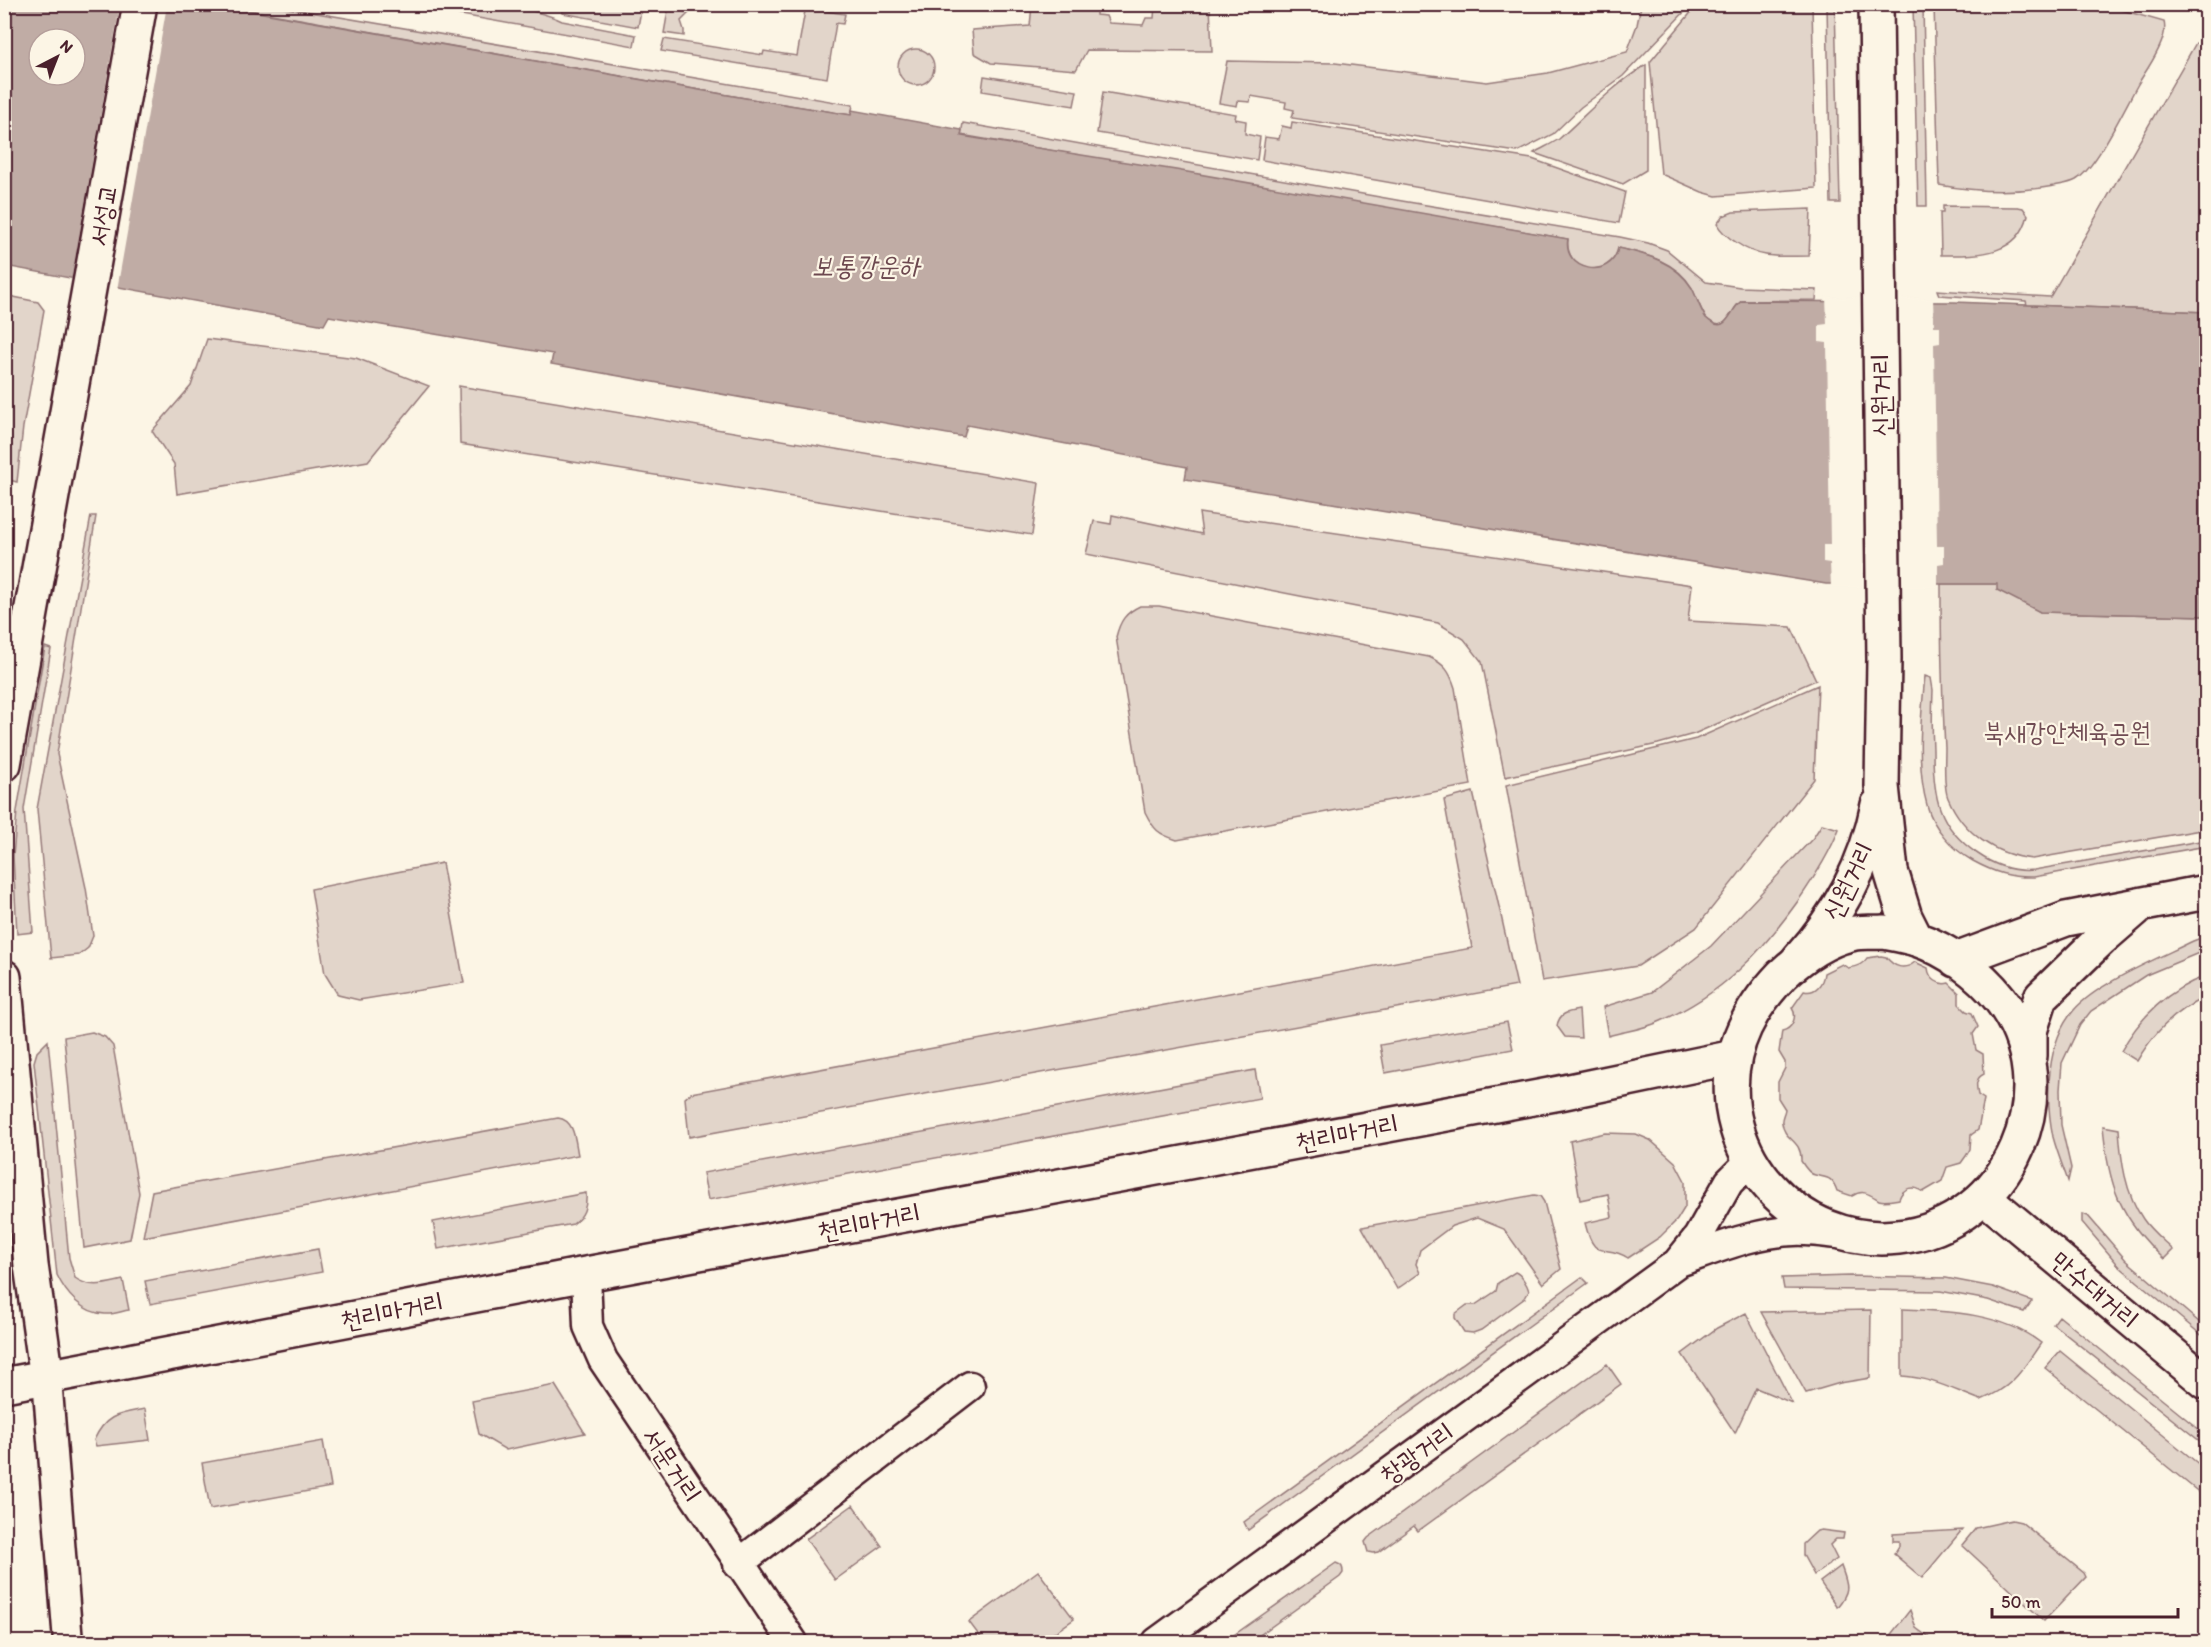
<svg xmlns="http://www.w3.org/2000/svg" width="2211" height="1647" font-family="Itim,'Poor Story',sans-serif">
  <rect width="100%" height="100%" fill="#fcf5e5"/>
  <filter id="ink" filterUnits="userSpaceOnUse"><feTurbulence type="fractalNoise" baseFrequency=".0167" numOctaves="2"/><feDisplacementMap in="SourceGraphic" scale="12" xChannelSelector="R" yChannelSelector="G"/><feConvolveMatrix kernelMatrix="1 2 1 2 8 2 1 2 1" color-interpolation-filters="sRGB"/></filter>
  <g filter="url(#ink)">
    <path fill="#e2d5ca" stroke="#967a7a" stroke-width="1.5" d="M 1698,4 L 1812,5 L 1816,188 L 1716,196 L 1702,192 L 1661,174 L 1650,62 Z
      M 250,5 L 270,5 L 853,105 L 851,115 L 745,98 L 249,10 Z
      M 406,5 C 453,4 519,1 562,21 L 636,35 L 634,46 Z
      M 564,5 L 564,4 L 642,5 L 638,27 L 562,13 Z
      M 669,5 L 682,5 L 681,11 L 689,13 L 681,21 L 684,30 L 684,36 L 664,33 Z
      M 806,5 L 813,5 L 813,9 L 845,14 L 843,24 L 836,23 L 827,78 L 661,51 L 664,39 L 763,55 L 764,51 L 797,56 Z
      M 1032,5 L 1096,5 L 1096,15 L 1106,16 L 1109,23 L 1143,25 L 1146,18 L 1154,18 L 1155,5 L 1210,5 L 1212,51 L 1087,50 L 1076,70 L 991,63 L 974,53 L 972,30 L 1030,26 Z
      M 1641,5 L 1691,5 L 1623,76 L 1581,107 L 1553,134 L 1517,152 L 1292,118 L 1294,110 L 1285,108 L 1286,102 L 1251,96 L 1250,102 L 1238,101 L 1237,106 L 1219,103 L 1227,61 L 1335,63 L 1487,82 L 1548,73 L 1627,52 L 1637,25 Z
      M 1827,5 L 1835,5 L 1840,203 L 1831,203 Z
      M 1913,5 L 1923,5 L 1927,206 L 1918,206 Z
      M 1934,5 L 2104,5 L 2164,22 C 2169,39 2147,69 2138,84 C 2125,107 2097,167 2076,180 C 2069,184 2061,184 2054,186 C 2016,193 1977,192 1939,185 Z
      M 2206,34 L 2206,312 L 2027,305 L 2026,301 L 1939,295 L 1937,290 L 2050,297 L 2196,43 L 2202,42 Z
      M898 67a18 18 0 1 1 36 0a18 18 0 1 1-36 0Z
      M 1646,65 L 1646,170 L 1623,184 L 1534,153 C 1542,148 1552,144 1559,139 C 1587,114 1613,85 1646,65 Z
      M 984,76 L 1077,91 L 1074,106 L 982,91 Z
      M 1103,92 L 1236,114 L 1235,119 L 1246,121 L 1245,134 L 1260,137 L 1257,160 L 1097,133 Z
      M 1292,122 L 1532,159 L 1625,192 L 1619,223 L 1262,160 L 1265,137 L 1279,139 L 1282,126 L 1291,128 Z
      M 963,123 L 1402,201 L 1620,237 L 1648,243 L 1667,250 L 1706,282 L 1740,287 L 1817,290 L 1816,300 L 1742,301 C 1729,308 1728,338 1706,318 C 1700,309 1697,298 1692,288 C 1677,262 1646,254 1619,248 C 1608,282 1564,272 1568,239 L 961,135 Z
      M 1943,206 L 2018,207 L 2023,208 L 2028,215 C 2018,257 1976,255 1941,255 L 1940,213 L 1943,213 Z
      M 1811,209 L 1809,256 C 1780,256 1762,260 1737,243 C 1729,238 1721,232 1717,224 L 1723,216 L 1733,212 Z
      M 4,295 L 38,302 L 44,310 L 23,427 L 17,482 L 5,479 Z
      M 207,339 L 356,358 L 429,386 L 368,461 L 177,494 L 174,464 L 152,431 L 191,386 Z
      M 459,386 L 1039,483 L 1032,535 L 460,444 Z
      M 1199,513 L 1692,585 L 1688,621 L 1791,627 L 1816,680 L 1694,734 L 1658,744 L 1505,777 L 1482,662 L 1464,639 L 1438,623 L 1086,554 L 1094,521 L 1111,524 L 1112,515 L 1202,534 Z
      M 91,516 L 96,516 L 57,754 L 86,888 L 93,936 L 88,948 L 79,955 L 51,958 L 37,809 Z
      M 1941,584 L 1998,584 L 2040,612 L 2206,616 L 2206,829 L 2032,859 C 1995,855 1963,833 1948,798 C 1943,786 1945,761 1945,748 C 1942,693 1941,638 1941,584 Z
      M 1140,606 L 1159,606 L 1429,657 C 1445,664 1450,672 1455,688 L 1471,785 L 1177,840 C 1158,834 1154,830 1145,812 L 1116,637 C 1120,621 1125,613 1140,606 Z
      M 45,647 L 51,649 L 24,809 L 33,932 L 17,934 L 13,856 L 17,811 Z
      M 1925,676 L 1931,678 L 1933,690 C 1932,710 1932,730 1933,750 C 1933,795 1937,827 1978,854 C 1994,865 2014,872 2034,870 L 2206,840 L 2206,846 L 2034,877 C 2011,878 1993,872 1973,861 C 1952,849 1933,828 1927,805 C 1916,767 1921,715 1925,676 Z
      M 1818,685 L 1814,779 L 1696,928 L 1638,966 L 1542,981 L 1506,785 L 1696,739 Z
      M 1473,792 L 1517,986 L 689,1137 L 685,1098 L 691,1093 L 1472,948 L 1444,800 Z
      M 1822,824 L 1839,829 C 1829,855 1814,878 1798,901 C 1760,954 1722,994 1661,1021 C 1645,1029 1625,1031 1608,1036 L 1603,1007 L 1652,992 L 1711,946 L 1813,838 Z
      M 442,863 L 464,983 L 359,1000 L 338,995 L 325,974 L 311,889 Z
      M 2206,936 L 2206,950 L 2146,975 L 2091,1011 L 2080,1025 L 2062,1063 L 2060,1090 L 2061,1125 L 2071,1168 L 2068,1181 C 2063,1167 2057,1152 2053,1137 C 2045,1098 2046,1042 2074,1010 C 2097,983 2161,957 2193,941 Z
      M 1881,956 L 1886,957 C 1894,967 1904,971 1915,962 L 1928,968 C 1929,979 1939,986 1949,983 L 1959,993 L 1959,1004 L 1966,1011 L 1972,1013 L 1978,1027 L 1973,1034 L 1976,1050 L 1983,1054 L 1984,1074 C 1975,1078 1976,1086 1978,1095 L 1984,1099 L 1978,1130 L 1971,1135 L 1970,1149 L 1966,1156 L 1961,1163 L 1947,1167 L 1942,1181 L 1923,1192 C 1914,1185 1903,1187 1899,1199 C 1893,1200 1884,1202 1879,1200 C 1869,1194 1863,1189 1852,1196 L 1837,1191 C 1832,1176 1827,1178 1815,1175 C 1809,1174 1804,1166 1801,1161 C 1802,1139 1784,1141 1782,1123 C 1781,1118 1784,1115 1785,1109 L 1778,1098 L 1778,1082 L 1785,1068 L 1785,1062 L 1779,1052 L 1782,1031 C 1792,1029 1798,1017 1792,1008 L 1804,991 C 1815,994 1823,984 1824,973 L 1842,964 L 1848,968 C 1856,967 1863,965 1867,958 Z
      M 2206,976 L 2206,997 C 2176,1010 2154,1032 2137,1061 L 2121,1051 C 2140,1017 2169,989 2206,976 Z
      M 1579,1010 L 1581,1038 L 1565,1037 L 1557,1026 C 1559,1014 1566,1012 1579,1010 Z
      M 1507,1022 L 1513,1049 L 1385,1073 L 1380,1045 Z
      M 92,1032 L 105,1037 L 113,1046 L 139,1193 L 130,1239 L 84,1248 L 64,1037 Z
      M 48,1041 L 69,1258 L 75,1278 C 90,1289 105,1284 123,1280 L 129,1310 C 122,1311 113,1315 105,1314 C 82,1313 66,1294 57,1275 L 34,1062 L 37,1052 Z
      M 1255,1070 L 1260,1098 L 708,1200 L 703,1173 Z
      M 558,1118 C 575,1120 575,1141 578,1155 L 143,1237 L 152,1191 Z
      M 2103,1126 L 2119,1129 C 2121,1160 2125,1193 2143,1219 C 2151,1231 2163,1240 2173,1250 L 2164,1259 C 2120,1218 2108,1186 2103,1126 Z
      M 1605,1133 L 1636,1134 L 1650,1140 L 1675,1162 L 1685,1181 L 1685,1207 L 1677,1220 L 1660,1237 L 1628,1258 C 1604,1242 1595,1264 1585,1223 L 1612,1217 L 1608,1194 L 1580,1200 L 1570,1141 Z
      M 586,1193 C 587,1207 584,1216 573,1224 L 438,1249 L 433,1222 Z
      M 1534,1195 L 1540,1196 L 1544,1202 L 1561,1269 L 1543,1284 L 1504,1229 L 1477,1218 L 1452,1226 L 1420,1250 L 1416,1264 L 1420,1273 L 1397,1289 L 1362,1227 Z
      M 2082,1214 L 2088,1216 L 2126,1260 L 2206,1328 L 2206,1339 L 2120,1267 L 2082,1222 Z
      M 318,1249 L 322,1272 L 150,1304 L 145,1281 Z
      M 1515,1272 C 1521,1274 1527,1284 1529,1291 L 1525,1298 L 1481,1330 L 1473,1333 L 1464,1332 L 1455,1318 L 1455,1314 L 1467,1305 L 1475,1305 L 1496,1291 L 1498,1283 Z
      M 1850,1276 L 1946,1278 L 1993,1287 L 2032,1301 L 2024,1312 L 1988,1300 L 1940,1291 L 1784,1289 L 1782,1278 Z
      M 1582,1277 L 1588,1283 L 1248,1530 L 1244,1522 Z
      M 1902,1309 C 1949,1311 2002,1313 2041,1343 C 2022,1370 2014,1387 1981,1400 C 1953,1390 1933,1378 1902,1376 Z
      M 1871,1310 L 1870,1378 L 1840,1383 L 1806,1393 L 1761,1312 Z
      M 1746,1313 L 1792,1403 L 1756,1388 L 1735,1433 L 1682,1354 L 1717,1328 Z
      M 2059,1316 L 2206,1435 L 2206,1446 L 2053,1324 Z
      M 2060,1351 L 2206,1470 L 2206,1498 L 2045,1368 Z
      M 1607,1364 L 1621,1384 L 1418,1531 L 1414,1526 L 1378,1552 L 1373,1553 L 1368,1552 L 1365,1542 L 1368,1538 Z
      M 555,1385 L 585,1433 L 506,1450 L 479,1434 L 472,1401 Z
      M 145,1409 L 150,1440 L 96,1446 L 94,1440 C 106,1414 119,1414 145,1409 Z
      M 323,1441 L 331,1487 L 210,1509 L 202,1463 Z
      M 853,1505 L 882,1546 L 835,1580 L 806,1539 Z
      M 2012,1520 L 2021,1522 L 2084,1573 L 2086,1577 L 2044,1621 L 1962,1545 L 1976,1528 Z
      M 1821,1530 L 1844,1533 L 1843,1539 L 1836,1539 L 1830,1545 L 1837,1559 L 1814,1575 L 1803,1555 L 1803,1544 L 1817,1531 Z
      M 1962,1530 L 1922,1578 L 1894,1554 L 1899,1546 L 1899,1541 L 1893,1541 L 1893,1534 Z
      M 1336,1563 C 1342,1565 1343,1567 1343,1573 L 1340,1577 L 1250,1642 L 1224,1642 Z
      M 1841,1566 C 1848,1586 1851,1590 1837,1607 L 1820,1582 Z
      M 1038,1571 L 1074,1619 L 1041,1642 L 984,1642 L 969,1622 Z
      M 1910,1610 L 1916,1628 L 1932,1640 L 1931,1642 L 1885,1642 Z"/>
    <path fill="#c0aca5" stroke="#917474" stroke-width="1.5" fill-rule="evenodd" d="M 4,5 L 218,5 L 745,98 L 851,115 L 852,110 L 962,130 L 961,136 L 1176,170 L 1568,239 C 1562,271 1611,281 1618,248 C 1646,254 1676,262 1692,288 C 1697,298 1700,309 1706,318 C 1728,338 1729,308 1742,301 L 1954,302 L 2206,312 L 2206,616 L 2040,612 L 1997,590 L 1997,584 L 1826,584 L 1185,479 L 1187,467 L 967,425 L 964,437 L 551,364 L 553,354 L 329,316 L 324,325 L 5,266 ZM 39,39 L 75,39 L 75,75 L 39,75 Z"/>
    <path fill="#fcf5e5" d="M 120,5 L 167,5 L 117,290 L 71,282 Z
      M 1826,297 L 1933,299 L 1934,326 L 1940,326 L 1940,343 L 1934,344 L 1937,546 L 1944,546 L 1944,563 L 1938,564 L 1938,587 L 1831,587 L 1830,563 L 1823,562 L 1823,545 L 1830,545 L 1827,343 L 1819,342 L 1819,325 L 1827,324 Z"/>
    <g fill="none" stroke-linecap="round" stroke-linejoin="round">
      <g stroke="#4a1f2b" stroke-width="33">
        <path id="minor" d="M 1679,1262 C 1718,1248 1762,1229 1805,1231 C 1816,1231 1827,1233 1838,1234
          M 586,1274 L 588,1326 L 603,1360 L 793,1642
          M 47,1378 L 68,1642
          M 738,1564 L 970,1386
          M 1157,1642 L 1677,1263 L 1698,1237 L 1729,1182 L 1750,1161"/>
      </g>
      <g stroke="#4a1f2b" stroke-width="38">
        <path id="tertiary" d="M 4,764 L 140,4
          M 4,977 L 31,1265 L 47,1378"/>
      </g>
      <g stroke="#4a1f2b" stroke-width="38">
        <path id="secondary" d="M 1876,4 L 1884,659 L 1882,786 L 1891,871 L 1905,917 L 1916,939
          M 1798,960 C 1839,914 1866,866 1878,805"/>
      </g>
      <g stroke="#4a1f2b" stroke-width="38">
        <path id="primary" d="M 1884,932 C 1894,934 1906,936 1916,939 C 1948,950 1980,973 2000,999 C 2070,1089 2010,1225 1898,1237 C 1798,1248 1712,1154 1735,1056 C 1742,1024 1760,998 1782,975 C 1801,957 1825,940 1851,934 C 1861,931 1873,933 1884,932 Z
          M 1956,960 L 2066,919 L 2206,892
          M 2030,1056 L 2030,1031 L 2041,997 L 2101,939 L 2139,906
          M 1984,1197 L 2206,1382
          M 4,1385 L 586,1274 L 1560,1093 L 1734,1057"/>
      </g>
      <use href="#minor" stroke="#fcf5e5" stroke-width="28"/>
      <use href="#tertiary" stroke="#fcf5e5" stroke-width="33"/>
      <use href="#secondary" stroke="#fcf5e5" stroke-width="33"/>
      <use href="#primary" stroke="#fcf5e5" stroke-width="33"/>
    </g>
  </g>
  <g text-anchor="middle" stroke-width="4.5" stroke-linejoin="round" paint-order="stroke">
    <g font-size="26" fill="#4a1f2b" stroke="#fcf5e5">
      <text transform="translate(103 215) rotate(-80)" y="9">서성교</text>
      <text transform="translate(1881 395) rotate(-91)" y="9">신원거리</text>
      <text transform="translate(1848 881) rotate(-64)" y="9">신원거리</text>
      <text transform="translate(1347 1133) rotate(-11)" y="9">천리마거리</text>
      <text transform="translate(869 1222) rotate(-11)" y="9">천리마거리</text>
      <text transform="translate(2095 1290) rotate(40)" y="9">만수대거리</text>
      <text transform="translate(392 1311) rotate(-11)" y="9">천리마거리</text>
      <text transform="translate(1417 1453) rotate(-36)" y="9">창광거리</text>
      <text transform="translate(672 1465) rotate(56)" y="9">서문거리</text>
    </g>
    <g font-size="26" fill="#704c53" stroke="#fcf5e5">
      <text x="2067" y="741">북새강안체육공원</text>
    </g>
    <g font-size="27" font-style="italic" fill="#6d4950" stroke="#fcf5e5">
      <text x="866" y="275">보통강운하</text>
    </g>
  </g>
  <rect width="2211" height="1647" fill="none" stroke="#fcf5e5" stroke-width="24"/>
  <rect x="12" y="12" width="2187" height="1623" fill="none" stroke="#4a1f2b" stroke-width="2" filter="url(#ink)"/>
  <g transform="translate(57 57) rotate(42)"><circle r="28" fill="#fcf5e5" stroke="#b59f9b" stroke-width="1.5"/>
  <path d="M0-4.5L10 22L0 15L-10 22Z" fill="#4a1f2b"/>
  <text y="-9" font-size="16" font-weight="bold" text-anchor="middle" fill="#4a1f2b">N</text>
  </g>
  <path d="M1992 1608v9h186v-9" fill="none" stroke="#4a1f2b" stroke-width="3"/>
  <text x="2001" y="1608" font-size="18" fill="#4a1f2b" stroke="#fcf5e5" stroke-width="4.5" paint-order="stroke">50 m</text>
</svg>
